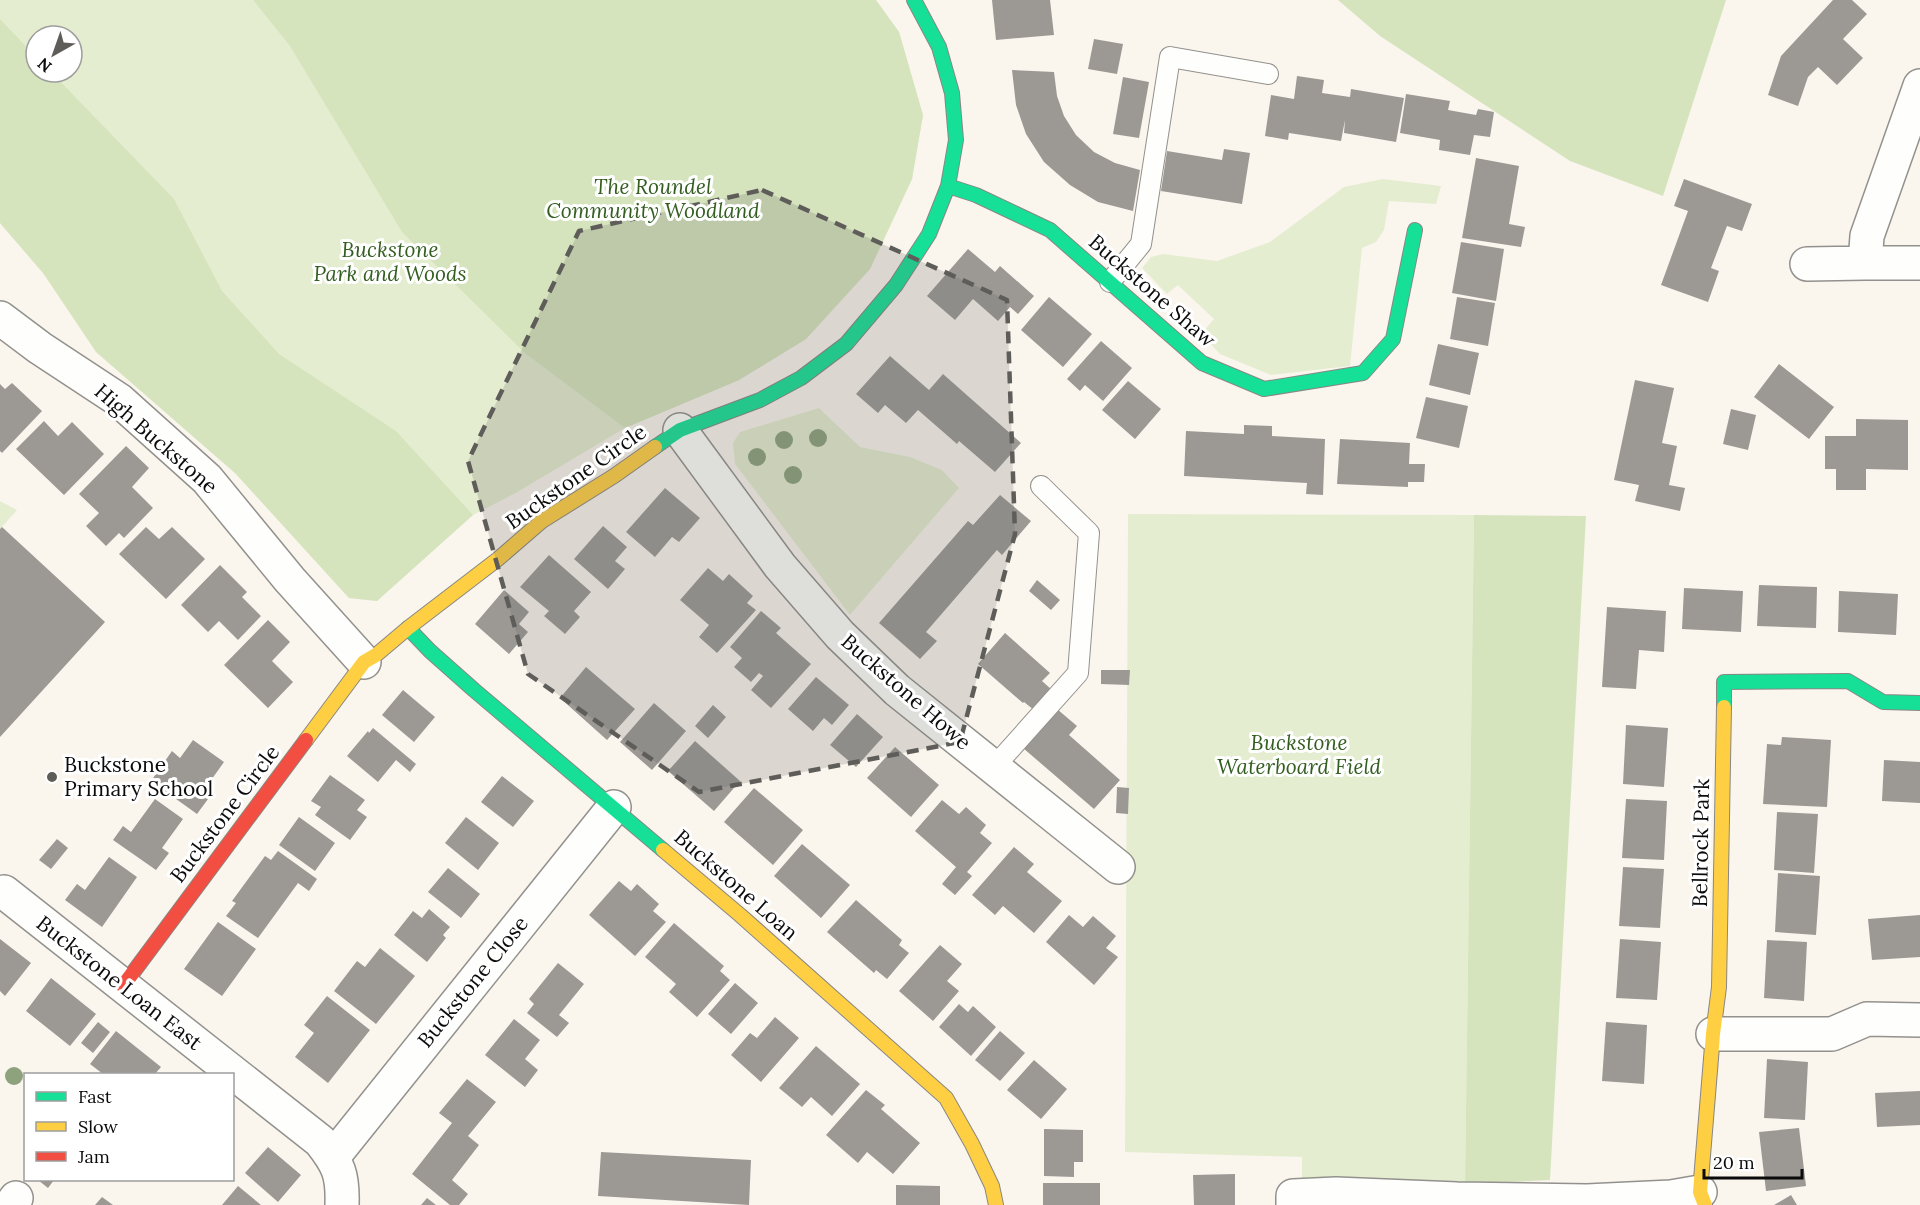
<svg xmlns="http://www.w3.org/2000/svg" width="1920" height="1205" font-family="Lora,serif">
  <rect width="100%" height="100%" fill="#faf6ee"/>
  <path fill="#e5edd0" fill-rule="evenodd" d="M 0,0 L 876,0 L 899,32 L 923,115 L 912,179 L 870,269 L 806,339 L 739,380 L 625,428 L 514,494 L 473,515 L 377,601 L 349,598 L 236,474 L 43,273 L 0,223 ZM 36,36 L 72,36 L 72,72 L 36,72 Z
    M 1383,179 L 1441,186 L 1436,204 L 1389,201 L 1384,230 L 1376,242 L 1362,248 L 1350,366 L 1271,375 L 1220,354 L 1201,334 L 1214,319 L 1178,285 L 1167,294 L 1142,268 L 1151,257 L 1163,254 L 1217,261 L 1270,242 L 1344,187 Z
    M 819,408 L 860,447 L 910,457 L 942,470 L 959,488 L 850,615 L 735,464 L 733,443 L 740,432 Z
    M 0,501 L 17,510 L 0,529 Z
    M 1128,514 L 1474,515 L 1465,1184 L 1302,1180 L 1302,1157 L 1125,1152 Z"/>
  <path fill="#d6e4be" d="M 253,0 L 876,0 L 899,32 L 923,115 L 912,179 L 870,269 L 806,339 L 739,380 L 625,428 L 526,354 L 402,232 L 290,46 Z
    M 1338,0 L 1726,0 L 1663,196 L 1570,161 L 1380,36 Z
    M 0,19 L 36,57 L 36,72 L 51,72 L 174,199 L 222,291 L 279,354 L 396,431 L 473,515 L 377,601 L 349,598 L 236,474 L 96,352 L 43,273 L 0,223 Z
    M 1474,515 L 1586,516 L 1550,1180 L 1465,1184 Z"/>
  <path fill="#9c9995" d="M 992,0 L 1050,0 L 1054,35 L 996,40 Z
    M 1833,0 L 1852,0 L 1867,14 L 1843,39 L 1863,58 L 1837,85 L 1818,67 L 1808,77 L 1798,106 L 1768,95 L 1781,56 Z
    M 1094,39 L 1123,44 L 1117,74 L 1088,69 Z
    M 1012,70 L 1054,72 L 1057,96 L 1064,116 L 1076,135 L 1094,152 L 1115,163 L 1140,170 L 1133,211 L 1098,202 L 1070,185 L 1044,162 L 1026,134 L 1016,105 Z
    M 1297,76 L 1324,80 L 1322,93 L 1350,97 L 1351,89 L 1404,98 L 1396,142 L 1344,133 L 1345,120 L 1341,141 L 1289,133 L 1288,140 L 1265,136 L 1271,95 L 1294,99 Z
    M 1123,77 L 1149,82 L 1139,138 L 1113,134 Z
    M 1406,94 L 1450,101 L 1448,110 L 1476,115 L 1478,109 L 1494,112 L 1490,137 L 1474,135 L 1470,155 L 1439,150 L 1440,140 L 1400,133 Z
    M 1224,149 L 1250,153 L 1242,204 L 1161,191 L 1167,151 L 1222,160 Z
    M 1476,158 L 1519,166 L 1509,224 L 1525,227 L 1521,247 L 1462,238 Z
    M 1684,179 L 1752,204 L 1742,231 L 1727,226 L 1711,268 L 1719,271 L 1708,302 L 1661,285 L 1688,211 L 1674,206 Z
    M 1461,242 L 1504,249 L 1496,301 L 1452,293 Z
    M 968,249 L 995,272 L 1000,266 L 1034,296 L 1018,314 L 1010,307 L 998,321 L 973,299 L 955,320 L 927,296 Z
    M 1049,297 L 1092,334 L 1063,367 L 1021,330 Z
    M 1457,297 L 1495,303 L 1488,346 L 1450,339 Z
    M 1101,341 L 1132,368 L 1103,401 L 1085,385 L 1080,391 L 1067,379 Z
    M 1438,344 L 1479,353 L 1470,395 L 1429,385 Z
    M 890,356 L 929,390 L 943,374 L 1021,443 L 995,472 L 959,441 L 957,444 L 918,410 L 906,423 L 885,405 L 878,413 L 856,394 Z
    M 1779,364 L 1834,407 L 1809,439 L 1754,397 Z
    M 1635,380 L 1674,388 L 1662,443 L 1677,446 L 1669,485 L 1685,488 L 1680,511 L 1635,501 L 1639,485 L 1614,480 Z
    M 1128,381 L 1161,409 L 1135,439 L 1102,410 Z
    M 12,383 L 42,411 L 2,453 L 0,451 L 0,384 L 5,389 Z
    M 1426,397 L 1468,406 L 1459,448 L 1416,438 Z
    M 1731,409 L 1756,415 L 1748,450 L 1723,444 Z
    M 1856,419 L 1908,420 L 1908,470 L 1866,469 L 1866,490 L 1836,490 L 1836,469 L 1825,469 L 1825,436 L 1856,436 Z
    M 44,421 L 58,436 L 72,422 L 104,454 L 64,495 L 16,449 Z
    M 1244,425 L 1272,426 L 1272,436 L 1325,439 L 1323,495 L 1306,494 L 1307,483 L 1184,476 L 1186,431 L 1244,434 Z
    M 1340,439 L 1410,443 L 1409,464 L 1425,464 L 1424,482 L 1408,482 L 1408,487 L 1337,484 Z
    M 126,446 L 149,468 L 132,487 L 153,508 L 124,538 L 119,533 L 106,546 L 86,526 L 99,513 L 79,494 Z
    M 665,488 L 700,518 L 679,542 L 672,537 L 655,557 L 626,532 Z
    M 1000,495 L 1031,521 L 1002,555 L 997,550 L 926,632 L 937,641 L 920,659 L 879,623 L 968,521 L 973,525 Z
    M 603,526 L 627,547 L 615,561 L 625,569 L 608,589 L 574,559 Z
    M 2,527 L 105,622 L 0,737 L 0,529 Z
    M 146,527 L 159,539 L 172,527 L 205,559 L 166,599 L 119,554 Z
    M 549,555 L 591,592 L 574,611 L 580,617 L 565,634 L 544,616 L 549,611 L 520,587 Z
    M 220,565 L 247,592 L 242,597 L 261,616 L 238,640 L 219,621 L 208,632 L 181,605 Z
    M 708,568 L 723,581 L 729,574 L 753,596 L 747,603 L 756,610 L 717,653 L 699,637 L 709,625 L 680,600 Z
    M 1037,580 L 1060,600 L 1051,610 L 1029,591 Z
    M 1759,585 L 1817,587 L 1816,628 L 1757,626 Z
    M 1684,588 L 1743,591 L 1741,632 L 1682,629 Z
    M 504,590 L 529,612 L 519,624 L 528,632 L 509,654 L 475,624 Z
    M 1839,591 L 1898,594 L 1896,635 L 1838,632 Z
    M 1607,607 L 1666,611 L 1664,652 L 1639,650 L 1636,689 L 1602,687 Z
    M 761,611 L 781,628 L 776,633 L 811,664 L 771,708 L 751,690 L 763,676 L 759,673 L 751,682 L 734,667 L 742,658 L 730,647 Z
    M 268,620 L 290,642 L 272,661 L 293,682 L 268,708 L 224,665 Z
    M 1005,633 L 1050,673 L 1042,681 L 1052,690 L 1034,710 L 1024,702 L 1023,703 L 978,664 Z
    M 586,667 L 635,709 L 607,740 L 560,698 Z
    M 1101,670 L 1130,670 L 1129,685 L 1101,684 Z
    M 816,677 L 849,705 L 832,725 L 824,718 L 813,731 L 788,709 Z
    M 403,690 L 435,717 L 414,742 L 382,715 Z
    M 654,703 L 686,731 L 652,770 L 620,742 Z
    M 713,705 L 726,717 L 708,738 L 695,726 Z
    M 1057,709 L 1077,726 L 1069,735 L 1120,780 L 1094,809 L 1023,748 Z
    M 857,714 L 883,737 L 856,767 L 830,745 Z
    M 1626,725 L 1668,728 L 1664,787 L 1623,784 Z
    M 373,728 L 416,764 L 410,772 L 396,760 L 378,782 L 347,756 L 368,731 L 369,733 Z
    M 1782,737 L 1831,740 L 1827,807 L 1763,804 L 1767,744 L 1781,745 Z
    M 193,740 L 224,762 L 204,790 L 211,795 L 197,814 L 151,781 L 172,751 L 180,758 Z
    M 695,741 L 740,781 L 714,811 L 668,771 Z
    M 895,747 L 939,785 L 911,817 L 867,778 Z
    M 1884,760 L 1920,762 L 1920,803 L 1882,801 Z
    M 330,775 L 365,800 L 357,810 L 367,817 L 350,840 L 315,815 L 321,807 L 311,801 Z
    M 502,776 L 534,801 L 513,827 L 481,802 Z
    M 1117,787 L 1129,788 L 1128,814 L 1116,813 Z
    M 754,788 L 803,830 L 773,865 L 724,822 Z
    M 155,799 L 183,819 L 162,848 L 169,853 L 156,870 L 113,840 L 123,826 L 131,832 Z
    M 1626,799 L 1667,801 L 1664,860 L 1622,858 Z
    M 942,800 L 959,814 L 966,807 L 986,825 L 980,833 L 992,843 L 967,872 L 972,876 L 955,895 L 942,884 L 956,867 L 915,831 Z
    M 1777,812 L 1818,814 L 1814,873 L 1774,870 Z
    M 299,817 L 335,843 L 315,871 L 279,845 Z
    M 466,817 L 499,843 L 478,870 L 445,843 Z
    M 57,839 L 68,848 L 51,869 L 39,860 Z
    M 802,844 L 850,885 L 821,918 L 774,876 Z
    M 1014,847 L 1034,864 L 1027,872 L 1062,901 L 1034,933 L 1003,906 L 995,915 L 972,895 Z
    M 278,851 L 317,879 L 309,891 L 298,883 L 258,938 L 226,916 L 236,903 L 232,901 L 265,856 L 271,860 Z
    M 109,857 L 137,877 L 102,927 L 65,900 L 77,884 L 85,890 Z
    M 1623,867 L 1664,869 L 1660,928 L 1619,926 Z
    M 448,868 L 480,894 L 461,918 L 428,892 Z
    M 1778,873 L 1820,876 L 1816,935 L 1775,932 Z
    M 619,881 L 631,891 L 637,884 L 659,904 L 653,911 L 666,922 L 635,956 L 589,915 Z
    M 856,900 L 902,940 L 899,945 L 909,953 L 887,979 L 876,970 L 874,973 L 827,932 Z
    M 429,909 L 450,927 L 443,935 L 446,938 L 427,962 L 394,935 L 413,911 L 422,918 Z
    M 1069,915 L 1083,927 L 1093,916 L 1116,936 L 1106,948 L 1118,957 L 1094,985 L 1046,942 Z
    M 1920,915 L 1920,957 L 1872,960 L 1868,919 Z
    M 218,922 L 256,949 L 222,996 L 184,969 Z
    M 674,923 L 724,966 L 720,971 L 730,980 L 697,1017 L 669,992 L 676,984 L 645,957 Z
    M 0,939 L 31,963 L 5,996 L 0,991 Z
    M 1620,939 L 1661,942 L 1657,1000 L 1616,998 Z
    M 1767,940 L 1807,942 L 1804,1001 L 1764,998 Z
    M 940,945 L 962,964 L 947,981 L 959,991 L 933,1021 L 899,991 Z
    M 380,948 L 415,976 L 376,1024 L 334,991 L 357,961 L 365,967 Z
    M 558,963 L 584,984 L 559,1015 L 569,1023 L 557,1037 L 527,1013 L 534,1004 L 529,999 Z
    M 51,978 L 96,1014 L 70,1046 L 26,1011 Z
    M 735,983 L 758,1003 L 731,1034 L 708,1014 Z
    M 327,996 L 370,1030 L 328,1083 L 295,1057 L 314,1033 L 304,1025 Z
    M 959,1004 L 968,1012 L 973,1006 L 996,1027 L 971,1056 L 939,1027 Z
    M 775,1017 L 799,1038 L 761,1082 L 731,1055 L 750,1033 L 757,1038 Z
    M 514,1019 L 540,1040 L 525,1059 L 538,1070 L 525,1087 L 485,1055 Z
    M 98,1022 L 110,1032 L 93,1053 L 81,1043 Z
    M 1606,1022 L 1647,1025 L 1644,1084 L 1602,1081 Z
    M 116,1031 L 161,1067 L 155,1074 L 103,1074 L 90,1064 Z
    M 1000,1031 L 1025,1053 L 1000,1081 L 975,1060 Z
    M 816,1046 L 860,1084 L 832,1116 L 811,1097 L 802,1107 L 779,1088 Z
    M 1767,1059 L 1808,1062 L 1805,1120 L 1764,1118 Z
    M 1034,1060 L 1067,1089 L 1041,1119 L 1007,1090 Z
    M 467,1079 L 496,1102 L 468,1136 L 479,1145 L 452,1180 L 468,1194 L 459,1205 L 450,1205 L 412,1174 L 452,1123 L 439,1113 Z
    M 866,1090 L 885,1105 L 881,1109 L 920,1143 L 893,1174 L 867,1152 L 858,1163 L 826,1135 Z
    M 1920,1091 L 1920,1125 L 1877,1127 L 1875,1093 Z
    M 1799,1128 L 1806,1186 L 1766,1191 L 1759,1132 Z
    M 1044,1129 L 1083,1130 L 1083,1162 L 1074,1162 L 1074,1177 L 1044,1176 Z
    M 268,1147 L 301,1175 L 278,1202 L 245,1173 Z
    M 601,1152 L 751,1160 L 749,1205 L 598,1196 Z
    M 1235,1174 L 1235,1205 L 1194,1205 L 1193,1175 Z
    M 38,1180 L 54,1180 L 48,1188 Z
    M 1043,1183 L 1100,1183 L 1100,1205 L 1043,1205 Z
    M 896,1185 L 940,1186 L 940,1205 L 896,1205 Z
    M 238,1186 L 261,1205 L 222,1205 Z
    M 1791,1195 L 1797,1205 L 1774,1205 Z
    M 102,1197 L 113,1205 L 95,1205 Z
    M 427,1198 L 436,1205 L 421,1205 Z"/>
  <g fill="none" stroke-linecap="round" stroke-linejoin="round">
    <g stroke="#93918d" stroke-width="22">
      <path id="lane" d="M 1110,282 L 1141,244 L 1170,57 L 1268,74
        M 994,767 L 1078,673 L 1089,533 L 1041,486"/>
    </g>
    <g stroke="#93918d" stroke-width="36">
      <path id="street" d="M 1865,263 L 1920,263
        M 1807,264 L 1865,263 L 1867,236 L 1920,86
        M 0,318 L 40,348 L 119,400 L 207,479 L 290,580 L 364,662
        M 680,430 L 780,566 L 840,635 L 897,690 L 1118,867
        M 4,892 L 320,1141 C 339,1165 343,1175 342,1205
        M 1713,1034 L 1832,1034 L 1867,1019 L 1920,1020
        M 333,1157 L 614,807
        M 11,1205 L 16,1198
        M 1293,1205 L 1293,1196 L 1336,1194 L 1457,1199 L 1587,1201 L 1671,1197 L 1700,1192"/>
    </g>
    <g stroke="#898784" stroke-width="16">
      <path id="fast" d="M 948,186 L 976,195 L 1050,230 L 1202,363 L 1264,389 L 1363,373 L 1393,339 L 1415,230
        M 655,447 L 680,430 L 760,400 L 801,378 L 846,344 L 896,285 L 929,234 L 948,186 L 956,140 L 952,93 L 939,47 L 914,0
        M 408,628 L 430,651 L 474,690 L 663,850
        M 1724,707 L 1724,682 L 1848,681 L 1883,702 L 1920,703"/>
    </g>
    <g stroke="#898784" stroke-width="16">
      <path id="slow" d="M 306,740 L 364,662 L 376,655 L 408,628 L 498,559 L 542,521 L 614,476 L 655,447
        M 663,850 L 740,915 L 946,1098 L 972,1144 L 992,1186 L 996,1205
        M 1705,1205 L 1700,1192 L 1713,1034 L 1719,987 L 1724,707"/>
    </g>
    <g stroke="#898784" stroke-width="16">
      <path id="jam" d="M 123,986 L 306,740"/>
    </g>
    <use href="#lane" stroke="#fefefc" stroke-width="20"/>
    <use href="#street" stroke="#fefefc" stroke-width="33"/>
    <use href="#fast" stroke="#16e098" stroke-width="14"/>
    <use href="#slow" stroke="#ffcf43" stroke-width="14"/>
    <use href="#jam" stroke="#f24e42" stroke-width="14"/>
  </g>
  <g fill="#8da27d">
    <circle cx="818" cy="438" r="9"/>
    <circle cx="784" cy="440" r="9"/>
    <circle cx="757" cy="457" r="9"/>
    <circle cx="793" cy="475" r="9"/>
    <circle cx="14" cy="1076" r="9"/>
  </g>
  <path fill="#5f5d5a" fill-opacity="0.2" stroke="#5f5d5a" stroke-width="4.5" stroke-dasharray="12 8" stroke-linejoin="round" d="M 762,190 L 1007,300 L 1015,534 L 960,742 L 699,792 L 528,674 L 468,461 L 579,231 Z"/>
  <circle fill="#5f5d5a" stroke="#fff" stroke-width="2" cx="52" cy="777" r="6"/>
  <g text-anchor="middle" stroke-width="6" stroke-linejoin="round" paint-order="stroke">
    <g font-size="21" font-style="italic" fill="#335e20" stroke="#fff">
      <text x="653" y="194">The Roundel<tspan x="653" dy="24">Community Woodland</tspan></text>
      <text x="390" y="257">Buckstone<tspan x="390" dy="24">Park and Woods</tspan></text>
      <text x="1299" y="750">Buckstone<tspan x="1299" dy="24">Waterboard Field</tspan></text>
    </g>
    <g font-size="21" fill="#0b0b0b" stroke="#fff">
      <text transform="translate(1152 291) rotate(41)" y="7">Buckstone Shaw</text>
      <text transform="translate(156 439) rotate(41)" y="7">High Buckstone</text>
      <text transform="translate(576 477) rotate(-35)" y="7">Buckstone Circle</text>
      <text transform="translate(906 692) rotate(41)" y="7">Buckstone Howe</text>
      <text transform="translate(225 814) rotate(-53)" y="7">Buckstone Circle</text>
      <text transform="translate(1701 843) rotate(-89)" y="7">Bellrock Park</text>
      <text transform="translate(736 885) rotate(41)" y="7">Buckstone Loan</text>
      <text transform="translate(473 982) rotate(-51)" y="7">Buckstone Close</text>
      <text transform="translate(119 983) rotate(38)" y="7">Buckstone Loan East</text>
    </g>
    <g font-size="21" fill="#0b0b0b" stroke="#fff" text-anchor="start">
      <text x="64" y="772">Buckstone<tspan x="64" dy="24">Primary School</tspan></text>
    </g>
  </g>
  <rect x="24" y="1073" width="210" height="108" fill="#ffffff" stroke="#9d9d9d" stroke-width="1.5"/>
  <rect x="36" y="1092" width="30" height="9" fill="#16e098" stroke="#9d9d9d" stroke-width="1.5"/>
  <text x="78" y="1103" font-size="18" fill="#0b0b0b">Fast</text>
  <rect x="36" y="1122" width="30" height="9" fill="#ffcf43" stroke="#9d9d9d" stroke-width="1.5"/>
  <text x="78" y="1133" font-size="18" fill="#0b0b0b">Slow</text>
  <rect x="36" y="1152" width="30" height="9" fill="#f24e42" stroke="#9d9d9d" stroke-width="1.5"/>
  <text x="78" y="1163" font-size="18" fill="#0b0b0b">Jam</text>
  <g transform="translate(54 54) rotate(220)"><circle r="28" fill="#ffffff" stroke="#9d9d9d" stroke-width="1.5"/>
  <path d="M0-4.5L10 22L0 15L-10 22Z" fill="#5f5d5a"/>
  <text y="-9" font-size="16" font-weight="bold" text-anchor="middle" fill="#0b0b0b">N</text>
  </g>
  <path d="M1704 1169v9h98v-9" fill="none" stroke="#0b0b0b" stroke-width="3"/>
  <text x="1713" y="1169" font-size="18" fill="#0b0b0b" stroke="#ffffff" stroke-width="4.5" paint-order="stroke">20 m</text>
</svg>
